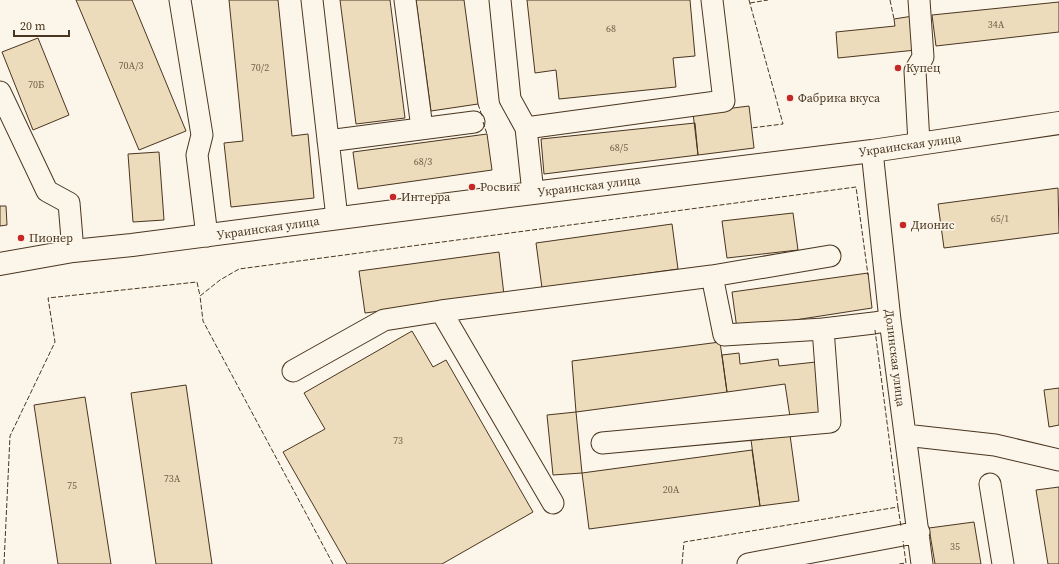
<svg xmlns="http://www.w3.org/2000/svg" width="1059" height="564" font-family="'Source Serif 4',serif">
  <rect width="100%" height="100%" fill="#fbf6e9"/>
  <path fill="#ecdcbc" stroke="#4a3520" d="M 76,0 L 132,0 L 186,131 L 139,150 Z
    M 229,0 L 278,0 L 292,136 L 308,134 L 314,198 L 231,207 L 224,143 L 243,141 Z
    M 340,0 L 390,0 L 405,118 L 356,124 Z
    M 416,0 L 464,0 L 478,104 L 431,111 Z
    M 527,0 L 690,0 L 695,56 L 673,58 L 676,87 L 559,99 L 556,70 L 535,73 Z
    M 1059,2 L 1059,32 L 936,46 L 932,15 Z
    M 913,16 L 916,50 L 838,58 L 836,32 L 895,26 L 894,19 Z
    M 38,38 L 69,115 L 33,130 L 2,52 Z
    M 749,106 L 754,148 L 698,155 L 693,113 Z
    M 695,123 L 698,155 L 544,174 L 541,139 Z
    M 487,134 L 492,170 L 358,189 L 353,152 Z
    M 159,152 L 164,220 L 133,222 L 128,154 Z
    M 1058,188 L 1059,233 L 944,248 L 938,204 Z
    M 0,206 L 6,206 L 7,225 L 0,226 Z
    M 793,213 L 798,250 L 727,258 L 722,221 Z
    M 672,224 L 678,269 L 542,288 L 536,243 Z
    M 499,252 L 504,295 L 365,313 L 359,271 Z
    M 868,273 L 872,308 L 737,329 L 732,292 Z
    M 412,331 L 433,367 L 446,360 L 533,512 L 442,564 L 347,564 L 283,452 L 325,429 L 304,393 Z
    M 720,342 L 727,392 L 576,412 L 572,361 Z
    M 739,353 L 740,364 L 778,359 L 779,366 L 816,362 L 823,413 L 790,417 L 785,384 L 727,392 L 722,355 Z
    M 186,385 L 212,564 L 156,564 L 131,393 Z
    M 1059,388 L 1059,425 L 1049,427 L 1044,390 Z
    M 85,397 L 111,564 L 58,564 L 34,405 Z
    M 576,412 L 582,473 L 553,475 L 547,415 Z
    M 790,435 L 799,501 L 760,506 L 751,440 Z
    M 752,450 L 760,506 L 589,529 L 582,473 Z
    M 1059,487 L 1059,564 L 1048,564 L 1036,490 Z
    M 974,522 L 981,564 L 935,564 L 929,528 Z"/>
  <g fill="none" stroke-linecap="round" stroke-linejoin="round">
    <g stroke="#4a3520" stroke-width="23">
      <path id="minor" d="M 180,0 L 202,135 L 197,155 L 207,236
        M 312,0 L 337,218
        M 405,0 L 422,128
        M 500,0 L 510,99 L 526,128
        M 919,0 L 923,57 L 915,71 L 919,143
        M 0,92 L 47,191 L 69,203 L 73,251
        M 328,141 L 474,122
        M 872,151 L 890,320 L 922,564
        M 533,193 L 526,128 L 724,101 L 712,0
        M 712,276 L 724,335 L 823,329
        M 441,311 L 553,503
        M 293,371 L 384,320 L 441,311 L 712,276 L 830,256
        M 905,435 L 995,445 L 1059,460
        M 602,443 L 830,422 L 823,329 L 874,323 L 890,320
        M 990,484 L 1003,564
        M 748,564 L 919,532"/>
    </g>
    <g stroke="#4a3520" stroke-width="24">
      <path id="major" d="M 0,264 L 73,251 L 132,245 L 533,193 L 872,151 L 1059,123"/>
    </g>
    <use href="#minor" stroke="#fbf6e9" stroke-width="21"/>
    <use href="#major" stroke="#fbf6e9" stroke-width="22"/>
    <path stroke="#4a3520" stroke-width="1" stroke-dasharray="5 2" stroke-linecap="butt" d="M 749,0 L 783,124 L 751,128
      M 890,0 L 894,19
      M 750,3 L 768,0
      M 478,104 L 482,116
      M 483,122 L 487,134
      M 898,507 L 901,527
      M 4,564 L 10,436 L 55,342 L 48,298 L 197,282 L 200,296
      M 333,564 L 203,321 L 200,296 L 220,280 L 239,269 L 856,187 L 868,275
      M 682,564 L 684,542 L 898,507 L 875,330
      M 899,564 L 906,563 L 903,541"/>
  </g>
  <g fill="#c62828" stroke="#fbf6e9" stroke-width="1.5">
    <circle cx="898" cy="68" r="4"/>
    <circle cx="790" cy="98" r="4"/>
    <circle cx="472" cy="187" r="4"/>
    <circle cx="393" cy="197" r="4"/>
    <circle cx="903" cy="225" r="4"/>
    <circle cx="21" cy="238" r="4"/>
  </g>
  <g text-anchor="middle" stroke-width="3" stroke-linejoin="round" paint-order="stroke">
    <g font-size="10" fill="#725f47">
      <text x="996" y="28">34А</text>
      <text x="611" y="32">68</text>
      <text x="131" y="69">70А/3</text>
      <text x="260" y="71">70/2</text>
      <text x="36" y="88">70Б</text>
      <text x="619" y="151">68/5</text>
      <text x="423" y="165">68/3</text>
      <text x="1000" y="222">65/1</text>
      <text x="398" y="444">73</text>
      <text x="172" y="482">73А</text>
      <text x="72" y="489">75</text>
      <text x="671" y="493">20А</text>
      <text x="955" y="550">35</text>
    </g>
    <g font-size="12" fill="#4a3520" stroke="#fbf6e9" text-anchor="start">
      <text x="906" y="72">Купец</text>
      <text x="798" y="102">Фабрика вкуса</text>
      <text x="480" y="191">Росвик</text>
      <text x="401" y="201">Интерра</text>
      <text x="911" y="229">Дионис</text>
      <text x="29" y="242">Пионер</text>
    </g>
    <g font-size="12" fill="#4a3520" stroke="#fbf6e9">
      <text transform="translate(910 145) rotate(-8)" y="4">Украинская улица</text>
      <text transform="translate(589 186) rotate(-7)" y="4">Украинская улица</text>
      <text transform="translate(268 228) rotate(-8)" y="4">Украинская улица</text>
      <text transform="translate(895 358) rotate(83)" y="4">Долинская улица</text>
    </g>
  </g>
  <path d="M14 30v6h55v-6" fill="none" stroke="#4a3520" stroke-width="2"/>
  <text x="20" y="30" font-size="12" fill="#4a3520" stroke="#fbf6e9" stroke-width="3" paint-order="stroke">20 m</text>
</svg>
